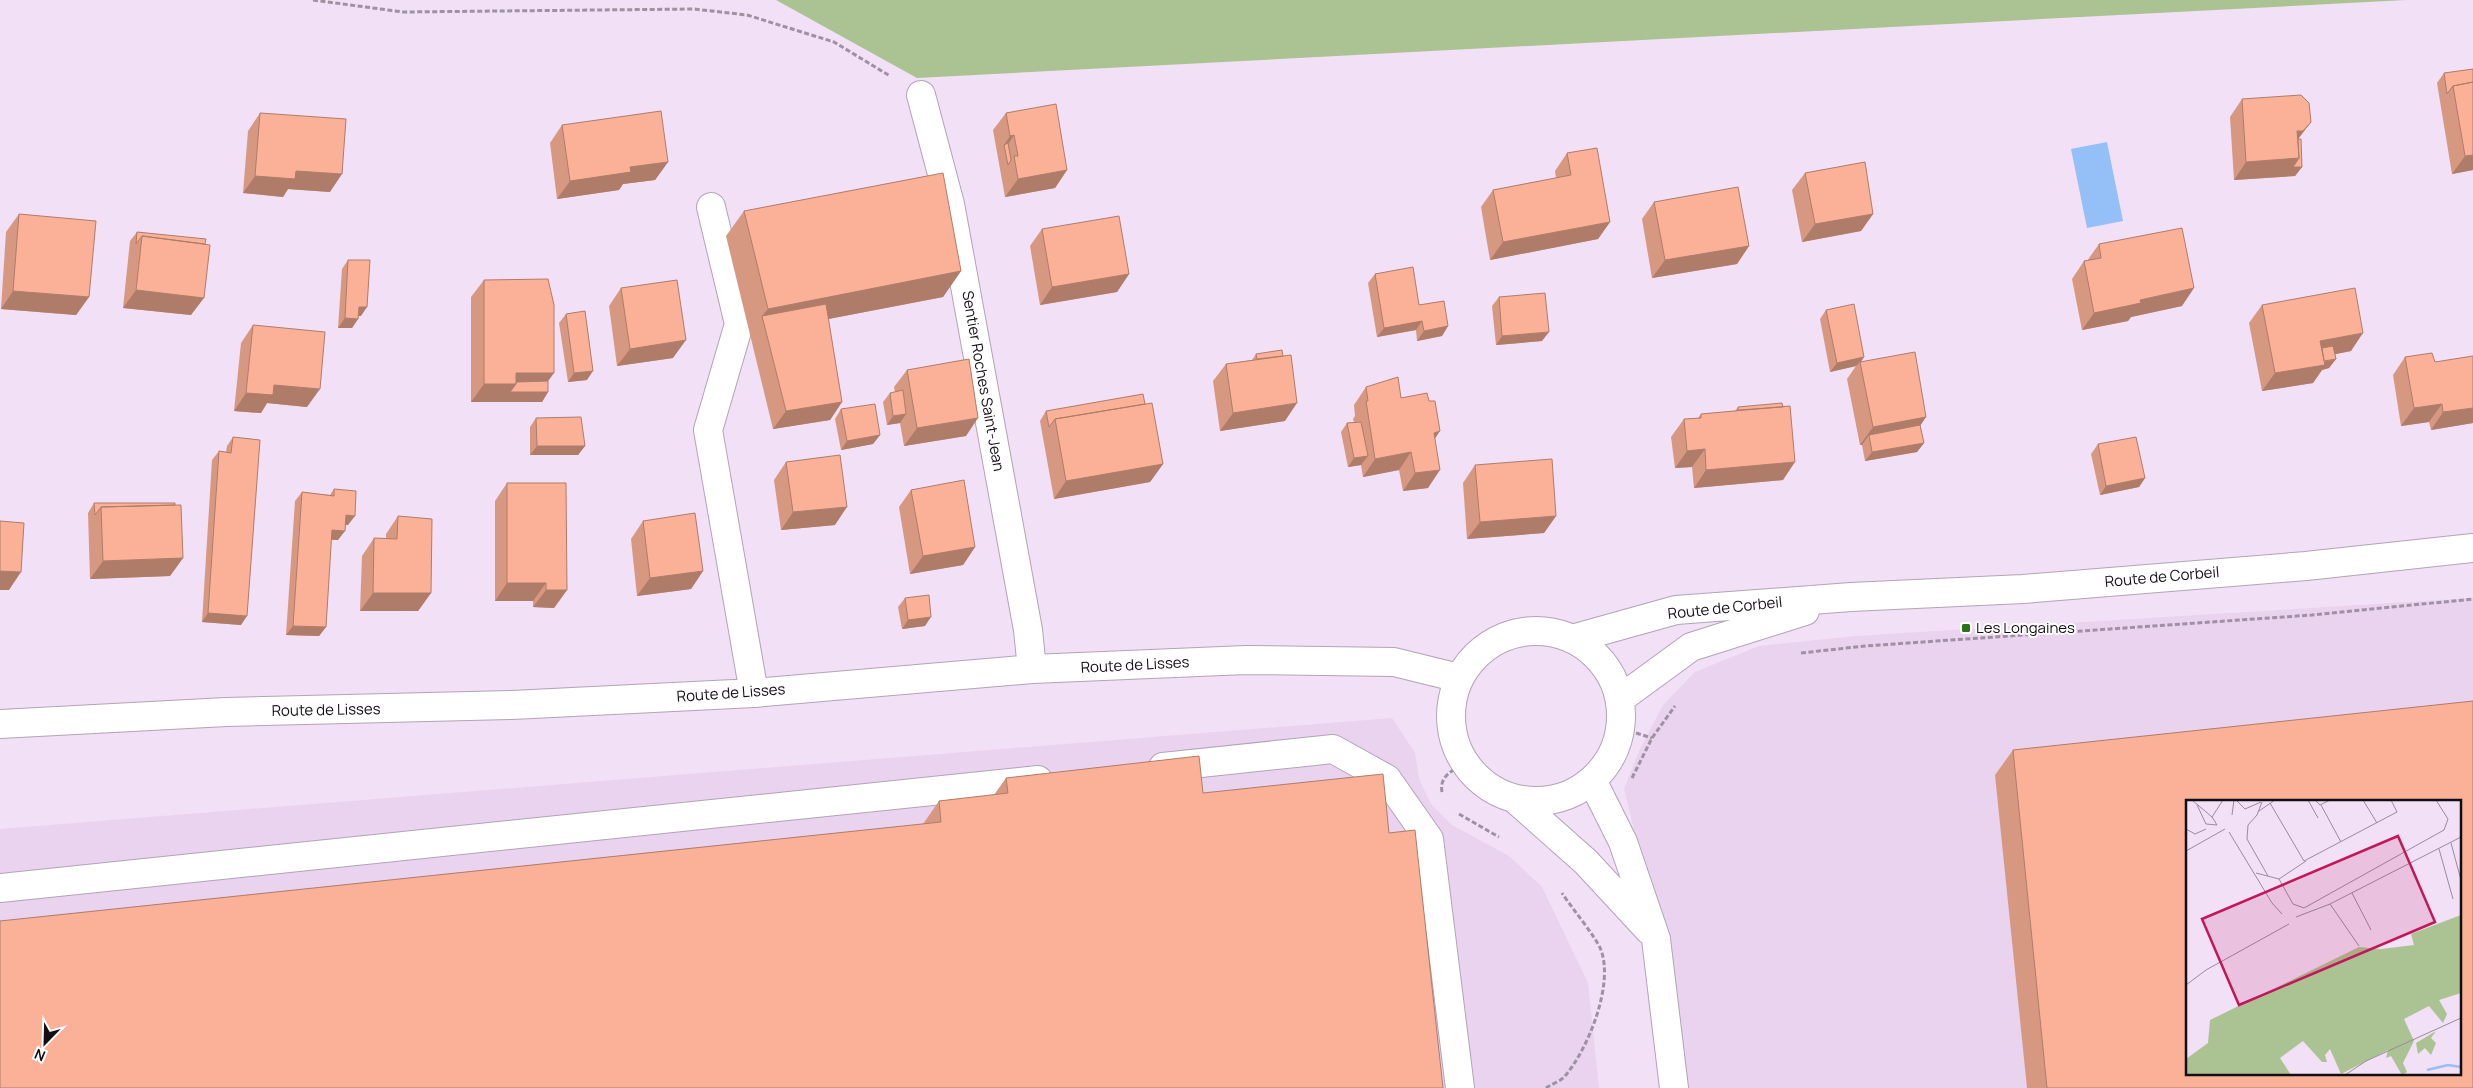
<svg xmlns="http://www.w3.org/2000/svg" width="2473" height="1088" font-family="Manrope,sans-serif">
  <rect width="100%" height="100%" fill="#f1e0f6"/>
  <path fill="#e9d3ef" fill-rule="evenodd" d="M 2473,598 L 2473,1088 L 1678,1088 L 1661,939 L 1624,789 L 1639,751 L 1663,705 L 1695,672 L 1759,646 L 1856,636 ZM 2187,802 L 2459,802 L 2459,1074 L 2187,1074 Z
    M 1392,718 L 1415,753 L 1419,779 L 1431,804 L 1452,825 L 1509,856 L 1542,887 L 1588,983 L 1599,1088 L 0,1088 L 0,829 Z"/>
  <path fill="#abc392" d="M 776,0 L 2406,0 L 917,78 Z"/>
  <path fill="#94bff7" d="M 2107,142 L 2123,221 L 2087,228 L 2071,149 Z"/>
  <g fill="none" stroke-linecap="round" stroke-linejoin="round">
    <g stroke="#b3a3b7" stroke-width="30">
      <path id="minor" d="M 921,95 L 950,204 L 1028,630 L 1032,669
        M 711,207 L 739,324 L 708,430 L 754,693
        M1451 716a85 85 0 1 1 170 0a85 85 0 1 1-170 0Z
        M 1572,639 L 1676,610 L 1851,597 L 2023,589 L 2306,566 L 2473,548
        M 1620,699 L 1691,647 L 1805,611
        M 0,724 L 226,712 L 512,705 L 754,693 L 1032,669 L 1246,660 L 1394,662 L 1459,678
        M 1163,767 L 1333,749 L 1387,779 L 1429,839 L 1460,1088
        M 1592,780 L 1623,842 L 1656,939 L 1674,1088
        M 1515,799 L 1586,862 L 1649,930
        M 0,888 L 1038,780"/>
    </g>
    <path stroke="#9e91a2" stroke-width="3" stroke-dasharray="5 2.5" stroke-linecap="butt" d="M 313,0 L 403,12 L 694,9 L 747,15 L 834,42 L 890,76
      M 1801,653 L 1865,646 L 2312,615 L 2473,599
      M 1636,733 L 1652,738
      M 1632,778 L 1652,738 L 1675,706
      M 1442,792 C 1439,776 1453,770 1464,764
      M 1459,814 L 1499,837
      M 1546,1088 C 1552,1084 1561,1081 1565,1076 C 1588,1049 1614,985 1601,950 C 1596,937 1571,907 1562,893"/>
    <use href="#minor" stroke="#fff" stroke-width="28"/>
  </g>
  <path fill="#d79882" d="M 2473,69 L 2473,170 L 2452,174 L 2437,83 L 2444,73 Z
    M 2242,99 L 2311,122 L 2298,139 L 2302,167 L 2295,176 L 2234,180 L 2230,117 Z
    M 260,113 L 330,192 L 288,189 L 283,197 L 243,193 L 248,131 Z
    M 1006,113 L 1067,170 L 1055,188 L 1005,197 L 993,130 Z
    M 562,125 L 668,162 L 655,180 L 623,184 L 619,190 L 557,199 L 550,143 Z
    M 1567,153 L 1610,222 L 1598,239 L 1490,260 L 1481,207 L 1493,190 L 1556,178 L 1555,171 Z
    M 1805,173 L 1873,214 L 1861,231 L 1802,242 L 1792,190 Z
    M 1654,202 L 1749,246 L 1737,264 L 1652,278 L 1642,219 Z
    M 744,211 L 961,271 L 943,297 L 828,319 L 842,402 L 830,420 L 773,429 L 726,236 Z
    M 19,214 L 89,297 L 76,315 L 1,309 L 6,232 Z
    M 1042,229 L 1129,274 L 1117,292 L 1040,305 L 1030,246 Z
    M 137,232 L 205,244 L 191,315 L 123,308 L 130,241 Z
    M 2099,244 L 2182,306 L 2131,317 L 2128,321 L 2082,330 L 2072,279 L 2084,261 L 2087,261 Z
    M 348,260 L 361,316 L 359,316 L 358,319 L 352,328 L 338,328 L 342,269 Z
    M 1375,274 L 1419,305 L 1448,326 L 1442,336 L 1417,341 L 1416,330 L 1377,337 L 1368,283 Z
    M 484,280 L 548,381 L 548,392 L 542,402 L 471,402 L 471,297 Z
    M 621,288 L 673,358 L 617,366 L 609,306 Z
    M 1499,297 L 1542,341 L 1496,345 L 1492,306 Z
    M 2262,305 L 2351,351 L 2335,354 L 2336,359 L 2329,368 L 2322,370 L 2313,383 L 2262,391 L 2249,323 Z
    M 1826,310 L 1864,357 L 1861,361 L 1926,417 L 1920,425 L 1924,443 L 1917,452 L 1865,461 L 1862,445 L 1860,445 L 1847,379 L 1856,366 L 1830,372 L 1820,319 Z
    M 566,314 L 587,380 L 568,382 L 559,323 Z
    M 253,325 L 307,407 L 267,403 L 261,413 L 234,411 L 241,343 Z
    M 1256,354 L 1285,421 L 1220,431 L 1213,381 L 1226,364 L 1252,360 Z
    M 2405,357 L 2435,362 L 2473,423 L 2431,430 L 2429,422 L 2401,426 L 2393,375 Z
    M 907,370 L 966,436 L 904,446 L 900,423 L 887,425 L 883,402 L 890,393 L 895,392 L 894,387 Z
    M 1366,387 L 1401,398 L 1435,438 L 1428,488 L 1403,491 L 1399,470 L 1363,477 L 1361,465 L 1348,467 L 1341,432 L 1347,423 L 1354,422 L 1353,419 L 1355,416 L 1354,405 Z
    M 1145,404 L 1163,464 L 1150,482 L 1054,499 L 1040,421 L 1046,411 Z
    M 1738,407 L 1783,480 L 1694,488 L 1692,467 L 1675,468 L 1671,437 L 1684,419 L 1698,418 L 1701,414 L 1735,411 Z
    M 841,409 L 880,435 L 873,444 L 841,450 L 835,419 Z
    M 536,418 L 585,446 L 578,455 L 530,455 L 530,427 Z
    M 233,437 L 241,625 L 202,622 L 212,460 L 219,451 L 226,452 L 227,446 Z
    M 2098,444 L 2145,478 L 2139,487 L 2100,495 L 2091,454 Z
    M 786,462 L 835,525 L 781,530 L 774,480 Z
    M 1475,465 L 1556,516 L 1544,533 L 1467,539 L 1463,483 Z
    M 507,483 L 567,590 L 554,608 L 533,607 L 533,601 L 495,601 L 495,501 Z
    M 334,489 L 348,525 L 345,525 L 338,540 L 331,540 L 326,627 L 319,636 L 286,635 L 295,501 L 302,492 L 330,495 Z
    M 911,490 L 975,547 L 963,565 L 910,574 L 899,507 Z
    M 94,503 L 183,558 L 170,576 L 90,579 L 88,513 Z
    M 398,516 L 431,593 L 418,611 L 360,611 L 362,556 L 374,538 L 386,538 L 386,534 Z
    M 643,521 L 703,571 L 691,589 L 637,596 L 631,539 Z
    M 905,598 L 925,626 L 902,629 L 898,607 Z
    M 2013,750 L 2473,1088 L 2027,1088 L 1995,775 Z
    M 1006,778 L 1203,793 L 1389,833 L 923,824 L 939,801 L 994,795 Z"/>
  <path fill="#af7c6a" d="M 2311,122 L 2298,139 L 2291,139 L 2297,131 Z
    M 1014,135 L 1005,149 L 1004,145 L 1010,136 Z
    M 2473,155 L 2473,170 L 2452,174 L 2465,156 Z
    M 2299,158 L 2302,167 L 2295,176 L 2234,180 L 2246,162 Z
    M 668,162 L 655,180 L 623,184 L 619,190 L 557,199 L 570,181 L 630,167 Z
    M 1067,170 L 1055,188 L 1005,197 L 1018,179 Z
    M 296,171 L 342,174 L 330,192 L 288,189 L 283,197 L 243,193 L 255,176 Z
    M 1873,214 L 1861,231 L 1802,242 L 1815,224 Z
    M 1610,222 L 1598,239 L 1490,260 L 1503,242 Z
    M 1749,246 L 1737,264 L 1652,278 L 1665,260 Z
    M 961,271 L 943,297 L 766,331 L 762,316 L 768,309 Z
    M 1129,274 L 1117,292 L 1040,305 L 1052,287 Z
    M 2194,288 L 2182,306 L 2131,317 L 2128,321 L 2082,330 L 2094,313 L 2140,300 Z
    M 136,290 L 204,298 L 191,315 L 123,308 Z
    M 13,291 L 89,297 L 76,315 L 1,309 Z
    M 359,307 L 367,307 L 361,316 L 353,316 Z
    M 345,318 L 358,319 L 352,328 L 338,328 Z
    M 1422,321 L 1416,330 L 1377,337 L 1384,328 Z
    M 1448,326 L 1442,336 L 1417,341 L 1424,331 Z
    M 1549,332 L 1542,341 L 1496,345 L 1502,336 Z
    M 2363,333 L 2351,351 L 2316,358 L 2320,341 Z
    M 686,340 L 673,358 L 617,366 L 630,349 Z
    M 1864,357 L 1860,363 L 1860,362 L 1856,366 L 1830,372 L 1837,363 Z
    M 2336,359 L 2329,368 L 2322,370 L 2313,383 L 2262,391 L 2275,373 Z
    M 593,371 L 587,380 L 568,382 L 574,373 Z
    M 516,373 L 554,373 L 541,391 L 548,392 L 542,402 L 471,402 L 484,384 Z
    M 274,385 L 320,389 L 307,407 L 267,403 L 261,413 L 234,411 L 246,393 Z
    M 842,402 L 830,420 L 773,429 L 786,411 Z
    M 1297,403 L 1285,421 L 1220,431 L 1233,413 Z
    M 2442,404 L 2429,422 L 2401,426 L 2414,408 Z
    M 2473,408 L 2473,423 L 2431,430 L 2443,412 Z
    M 906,414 L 900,423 L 887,425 L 893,416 Z
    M 1926,417 L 1914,435 L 1869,435 L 1862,445 L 1860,445 L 1873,427 Z
    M 978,418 L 966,436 L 904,446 L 917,428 Z
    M 1440,431 L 1428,449 L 1434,433 Z
    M 880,435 L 873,444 L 841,450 L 847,441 Z
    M 1924,443 L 1917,452 L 1865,461 L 1872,452 Z
    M 537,446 L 585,446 L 578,455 L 530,455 Z
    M 1705,449 L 1692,467 L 1675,468 L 1687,451 Z
    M 1411,452 L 1399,470 L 1363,477 L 1375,459 Z
    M 1368,456 L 1361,465 L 1348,467 L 1354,458 Z
    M 1795,462 L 1783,480 L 1694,488 L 1706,470 Z
    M 1163,464 L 1150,482 L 1054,499 L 1066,481 Z
    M 1440,470 L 1428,488 L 1403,491 L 1415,473 Z
    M 2145,478 L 2139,487 L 2100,495 L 2106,486 Z
    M 847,507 L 835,525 L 781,530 L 793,512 Z
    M 346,515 L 355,516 L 348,525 L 339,524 Z
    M 1556,516 L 1544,533 L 1467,539 L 1480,522 Z
    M 332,530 L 345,531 L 338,540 L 325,539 Z
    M 975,547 L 963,565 L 910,574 L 923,556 Z
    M 183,558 L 170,576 L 90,579 L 103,561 Z
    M 0,571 L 21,572 L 9,590 L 0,590 Z
    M 703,571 L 691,589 L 637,596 L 650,578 Z
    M 507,583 L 546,583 L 533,601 L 495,601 Z
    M 546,590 L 567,590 L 554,608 L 533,607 Z
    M 373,593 L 431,593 L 418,611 L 360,611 Z
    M 208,613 L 247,616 L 241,625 L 202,622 Z
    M 931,617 L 925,626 L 902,629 L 908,620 Z
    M 293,626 L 326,627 L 319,636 L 286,635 Z"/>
  <path fill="#fab197" stroke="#af7c6a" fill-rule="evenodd" d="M 2473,69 L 2473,82 L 2453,86 L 2447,94 L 2444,73 Z
    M 2473,82 L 2473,155 L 2465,156 L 2453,86 Z
    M 2301,95 L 2309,103 L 2311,122 L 2303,131 L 2297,131 L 2299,158 L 2246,162 L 2242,99 Z
    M 1056,104 L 1067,170 L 1018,179 L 1014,156 L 1018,156 L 1014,135 L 1010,136 L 1006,113 Z
    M 661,111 L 668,162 L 630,167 L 631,172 L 570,181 L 562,125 Z
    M 260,113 L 346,119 L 342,174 L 296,171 L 295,179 L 255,176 Z
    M 2298,139 L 2301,139 L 2302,167 L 2293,167 L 2299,158 Z
    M 1008,143 L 1011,160 L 1008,165 L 1004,145 Z
    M 1597,148 L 1610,222 L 1503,242 L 1493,190 L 1571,175 L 1567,153 Z
    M 1865,162 L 1873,214 L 1815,224 L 1805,173 Z
    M 943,173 L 961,271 L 768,309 L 744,211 Z
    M 1738,187 L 1749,246 L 1665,260 L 1654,202 Z
    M 19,214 L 96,221 L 89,297 L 13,291 Z
    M 1119,216 L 1129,274 L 1052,287 L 1042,229 Z
    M 2182,228 L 2194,288 L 2140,300 L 2141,303 L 2094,313 L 2084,261 L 2101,258 L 2099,244 Z
    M 137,232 L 206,239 L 205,244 L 142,236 L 136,244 Z
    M 142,236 L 210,245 L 204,298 L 136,290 Z
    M 348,260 L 370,260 L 367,307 L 359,307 L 358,319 L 345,318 Z
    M 1413,267 L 1419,305 L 1444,301 L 1448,326 L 1424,331 L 1422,321 L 1384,328 L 1375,274 Z
    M 548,279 L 554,305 L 554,373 L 516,373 L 516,384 L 484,384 L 484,280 Z
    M 677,280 L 686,340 L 630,349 L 621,288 Z
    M 2355,288 L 2363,333 L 2320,341 L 2325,365 L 2275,373 L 2262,305 Z
    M 1545,293 L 1549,332 L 1502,336 L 1499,297 Z
    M 826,304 L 842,402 L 786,411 L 762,316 Z
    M 1854,304 L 1864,357 L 1837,363 L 1826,310 Z
    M 585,311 L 593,371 L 574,373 L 566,314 Z
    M 253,325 L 325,332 L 320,389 L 274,385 L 273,395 L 246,393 Z
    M 2333,346 L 2336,359 L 2324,361 L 2322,348 Z
    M 1282,350 L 1283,356 L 1257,359 L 1256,354 Z
    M 1915,352 L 1926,417 L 1873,427 L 1860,362 Z
    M 2432,353 L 2435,362 L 2473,356 L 2473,408 L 2443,412 L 2442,404 L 2414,408 L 2405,357 Z
    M 1291,355 L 1297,403 L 1233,413 L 1226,364 Z
    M 969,359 L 978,418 L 917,428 L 907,370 Z
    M 1398,377 L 1401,398 L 1427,393 L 1429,401 L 1435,401 L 1440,431 L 1434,433 L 1440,470 L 1415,473 L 1411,452 L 1375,459 L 1366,401 L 1368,401 L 1366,387 Z
    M 548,381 L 548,392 L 510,392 L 516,384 L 516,382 Z
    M 903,390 L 906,414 L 893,416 L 890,393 Z
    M 1143,394 L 1145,404 L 1055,419 L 1049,427 L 1046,411 Z
    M 1152,403 L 1163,464 L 1066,481 L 1055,419 Z
    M 1782,403 L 1783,407 L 1738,410 L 1738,407 Z
    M 875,404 L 880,435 L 847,441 L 841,409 Z
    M 1790,406 L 1795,462 L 1706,470 L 1705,449 L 1687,451 L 1684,419 L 1701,418 L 1701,414 Z
    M 581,417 L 585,446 L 537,446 L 536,418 Z
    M 1361,422 L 1368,456 L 1354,458 L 1347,423 Z
    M 1920,425 L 1924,443 L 1872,452 L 1869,435 Z
    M 233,437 L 260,440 L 247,616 L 208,613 L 219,451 L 231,453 Z
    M 2136,437 L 2145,478 L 2106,486 L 2098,444 Z
    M 840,455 L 847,507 L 793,512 L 786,462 Z
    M 1552,459 L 1556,516 L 1480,522 L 1475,465 Z
    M 964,480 L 975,547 L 923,556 L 911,490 Z
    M 507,483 L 566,483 L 567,590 L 546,590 L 546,583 L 507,583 Z
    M 334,489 L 356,491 L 355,516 L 346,515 L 345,531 L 332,530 L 326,627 L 293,626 L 302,492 L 334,496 Z
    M 94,503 L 175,503 L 175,505 L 101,507 L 95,515 Z
    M 181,505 L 183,558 L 103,561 L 101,507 Z
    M 695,513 L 703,571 L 650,578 L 643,521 Z
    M 398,516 L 432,519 L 431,593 L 373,593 L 374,538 L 397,539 Z
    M 0,521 L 24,523 L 21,572 L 0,571 Z
    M 929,595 L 931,617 L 908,620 L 905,598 Z
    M 2473,701 L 2473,1088 L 2047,1088 L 2013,750 ZM 2187,802 L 2459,802 L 2459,1074 L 2187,1074 Z
    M 1199,756 L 1203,793 L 1383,774 L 1389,833 L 1415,830 L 1443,1088 L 0,1088 L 0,921 L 941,822 L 939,801 L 1008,793 L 1006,778 Z"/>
  <rect fill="#297318" stroke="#fff" stroke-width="2" x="1961" y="623" width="10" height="10" rx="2.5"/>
  <g text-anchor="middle" stroke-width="4" stroke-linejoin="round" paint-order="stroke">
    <g font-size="15" fill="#130d14" stroke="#fff">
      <text transform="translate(983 381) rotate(80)" y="5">Sentier Roches Saint-Jean</text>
      <text transform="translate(2162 577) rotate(-5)" y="5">Route de Corbeil</text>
      <text transform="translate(1725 608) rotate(-6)" y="5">Route de Corbeil</text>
      <text transform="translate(1135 665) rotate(-3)" y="5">Route de Lisses</text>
      <text transform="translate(731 693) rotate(-4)" y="5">Route de Lisses</text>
      <text transform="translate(326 710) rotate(-1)" y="5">Route de Lisses</text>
    </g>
    <g font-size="15" fill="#130d14" stroke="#fff" text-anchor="start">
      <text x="1976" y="633">Les Longaines</text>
    </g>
  </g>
  <g transform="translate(2186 800)">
    <rect width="275" height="275" fill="#f1e0f6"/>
    <path d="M 275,115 L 275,193 L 253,200 L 261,214 L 257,223 L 243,206 L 218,219 L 228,241 L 217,263 L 221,272 L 216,275 L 205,256 L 200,258 L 202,250 L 155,274 L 144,249 L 139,255 L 141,262 L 136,262 L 117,241 L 94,258 L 105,275 L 0,275 L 0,259 L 22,243 L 24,220 L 173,147 L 195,149 L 228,145 L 225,134 ZM 250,231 L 245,238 L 250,243 L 245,255 L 239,248 L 232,254 L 230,243 Z" fill="#abc392"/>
    <path fill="none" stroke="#94bff7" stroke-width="2.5" d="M 241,270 L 262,265 L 275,267"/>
    <path fill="none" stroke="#988c9c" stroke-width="1" d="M 6,0 L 26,17 L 31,25 L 20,24 L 11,5M 50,0 L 59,9 L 75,2M 122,0 L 132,18M 129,0 L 134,5 L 144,0M 177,0 L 191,23M 76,2 L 71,15 L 62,25 L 61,39 L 82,76M 84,3 L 118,61 L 211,12 L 205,0M 135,5 L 155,42M 73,11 L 89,0M 46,15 L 48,0M 26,17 L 37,0M 0,29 L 9,34 L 20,29M 43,32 L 86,103 L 96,114M 265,43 L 275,80M 253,49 L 267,99M 0,51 L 39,29M 120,61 L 93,79 L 107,104 L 118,108 L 258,30 L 262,19 L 250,0M 70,73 L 93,79M 166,93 L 185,130M 144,104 L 173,146M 110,117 L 144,104 L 275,37M 0,185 L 20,170 L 103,124M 159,275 L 180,261 L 275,218"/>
    <path fill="#c2185b" fill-opacity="0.15" stroke="#c2185b" stroke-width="2.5" d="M 212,36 L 249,122 L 53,205 L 16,119 Z"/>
    <rect width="275" height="275" fill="none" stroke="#130d14" stroke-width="2.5"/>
  </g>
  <g transform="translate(45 1043) rotate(203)" stroke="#ffffff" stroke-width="4" paint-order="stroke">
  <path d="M0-4L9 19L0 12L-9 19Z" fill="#130d14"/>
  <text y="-8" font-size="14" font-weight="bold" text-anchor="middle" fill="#130d14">N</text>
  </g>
</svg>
